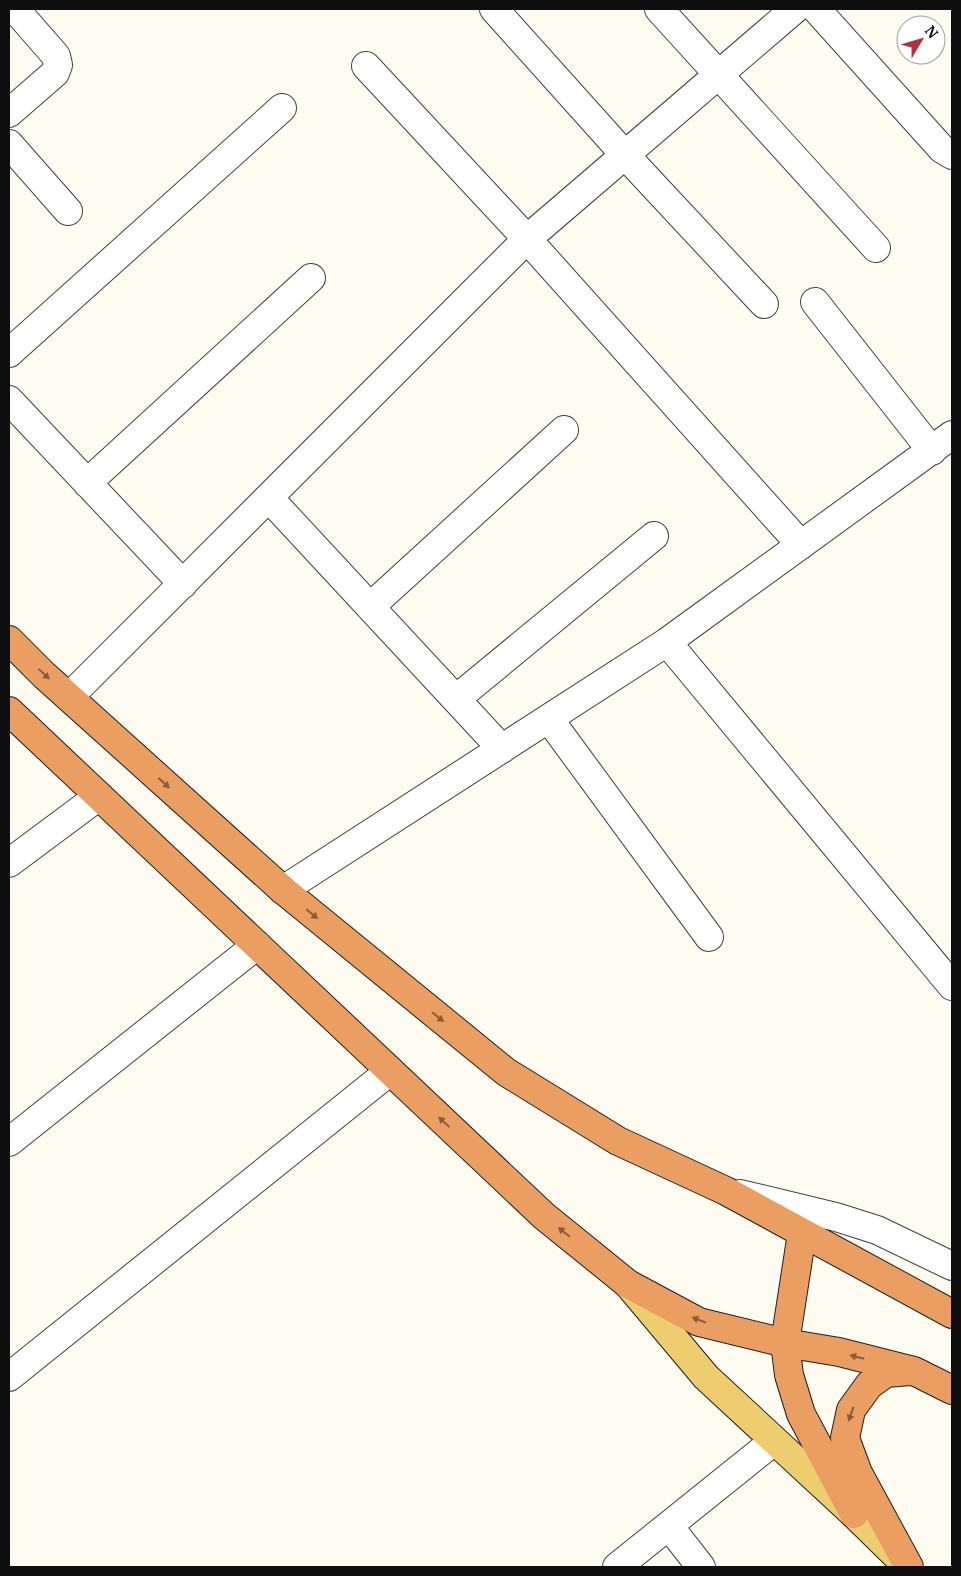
<svg xmlns="http://www.w3.org/2000/svg" width="961" height="1576" font-family="Merriweather,serif">
  <rect width="100%" height="100%" fill="#fefbf0"/>
  <g fill="none" stroke-linecap="round" stroke-linejoin="round">
    <g stroke="#414141" stroke-width="30">
      <path id="minor" d="M 494,9 L 625,155 L 764,304
        M 659,9 L 876,248
        M 816,9 L 942,149 L 952,155
        M 366,66 L 527,239 L 801,545
        M 9,113 L 55,73 L 58,65 L 56,56 L 15,9
        M 9,144 L 68,211
        M 815,302 L 932,451
        M 9,353 L 282,108
        M 9,400 L 183,584
        M 87,483 L 311,278
        M 269,498 L 502,749
        M 370,607 L 564,430
        M 667,642 L 952,986
        M 69,697 L 527,239 L 795,9
        M 456,699 L 654,536
        M 549,719 L 709,937
        M 9,863 L 99,796
        M 283,890 L 667,642 L 952,435
        M 9,1142 L 257,945
        M 740,1194 L 836,1217 L 877,1230 L 952,1266
        M 9,1377 L 390,1071
        M 669,1526 L 701,1567
        M 617,1567 L 774,1441"/>
    </g>
    <g stroke="#1f1f1f" stroke-width="30">
      <path id="major" d="M 628,1284 L 706,1377 L 854,1514 L 903,1562"/>
    </g>
    <g stroke="#1f1f1f" stroke-width="30">
      <path id="highway" d="M 9,640 L 44,675 L 283,890 L 506,1072 L 618,1141 L 726,1191 L 952,1314
        M 9,711 L 544,1216 L 628,1284 L 699,1322 L 785,1343 L 839,1352 L 914,1371 L 952,1390
        M 802,1233 L 785,1343 L 789,1375 L 801,1414 L 854,1514
        M 909,1567 L 858,1473 L 845,1438 L 851,1410 L 869,1385 L 886,1373 L 910,1371"/>
    </g>
    <use href="#minor" stroke="#fff" stroke-width="28"/>
    <use href="#major" stroke="#eecd6f" stroke-width="28"/>
    <use href="#highway" stroke="#ea9e62" stroke-width="28"/>
  </g>
  <defs><path id="oneway-solid" d="M-6-.8H1V-3.2L6.5 0L1 3.2V.8H-6Z" transform="scale(1.25)"/></defs>
  <g fill="#875d3c">
    <use href="#oneway-solid" transform="translate(44 674) rotate(43)"/>
    <use href="#oneway-solid" transform="translate(164 783) rotate(42)"/>
    <use href="#oneway-solid" transform="translate(312 914) rotate(39)"/>
    <use href="#oneway-solid" transform="translate(438 1017) rotate(39)"/>
    <use href="#oneway-solid" transform="translate(444 1122) rotate(-137)"/>
    <use href="#oneway-solid" transform="translate(564 1232) rotate(-141)"/>
    <use href="#oneway-solid" transform="translate(699 1320) rotate(-159)"/>
    <use href="#oneway-solid" transform="translate(857 1357) rotate(-166)"/>
    <use href="#oneway-solid" transform="translate(851 1414) rotate(109)"/>
  </g>
  <rect width="961" height="1576" fill="none" stroke="#0e0e0e" stroke-width="20"/>
  <g transform="translate(921 40) rotate(52)"><circle r="24" fill="#ffffff" stroke="#9f9f9f"/>
  <path d="M0-4L9 19L0 12L-9 19Z" fill="#b43038"/>
  <text y="-8" font-size="14" font-weight="bold" text-anchor="middle" fill="#0e0e0e">N</text>
  </g>
</svg>
